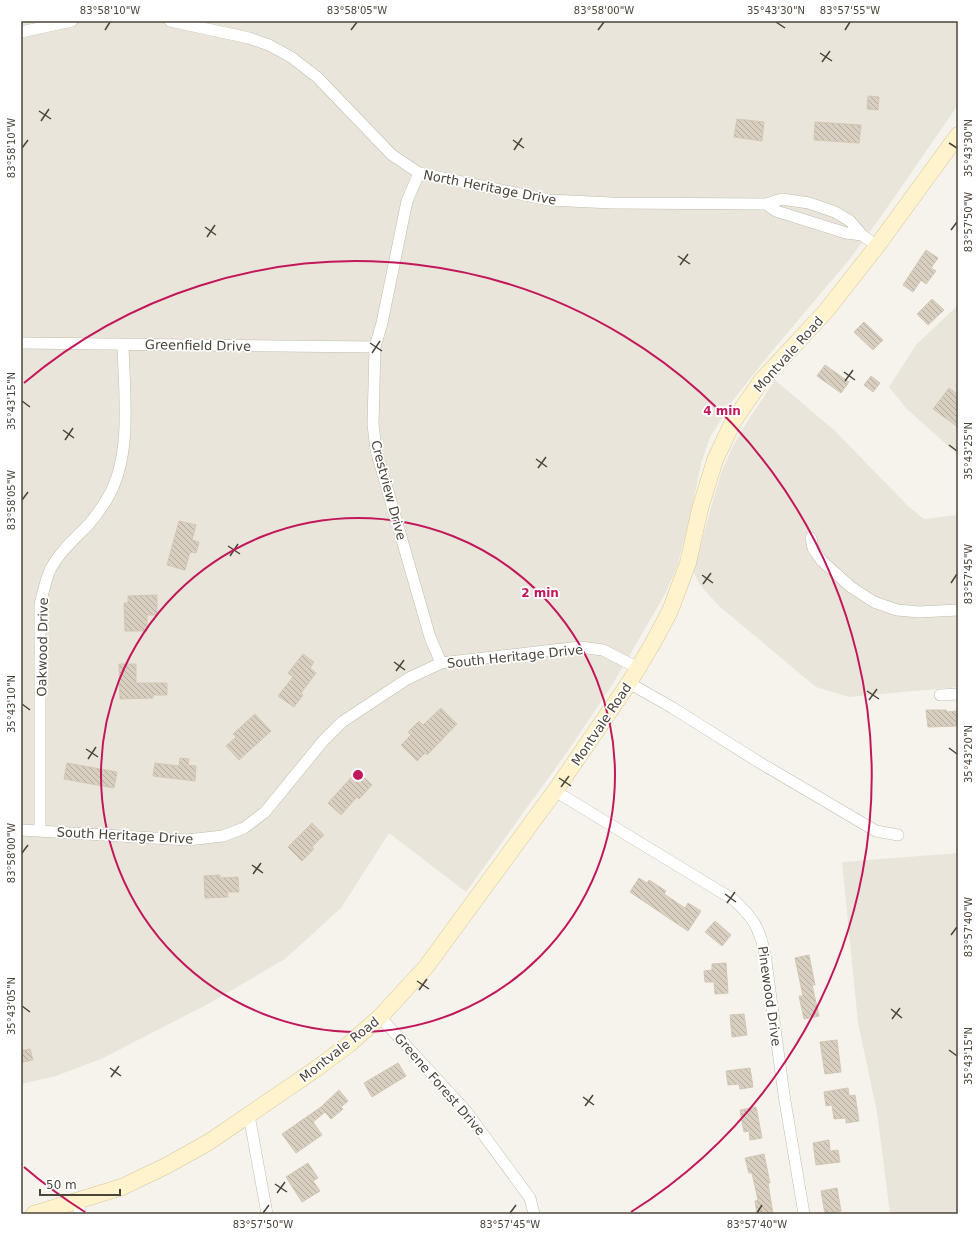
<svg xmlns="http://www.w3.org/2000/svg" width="979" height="1235" font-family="'DejaVu Sans',sans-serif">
  <defs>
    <pattern id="building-back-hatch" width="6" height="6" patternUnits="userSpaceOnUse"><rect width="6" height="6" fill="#d8cfc1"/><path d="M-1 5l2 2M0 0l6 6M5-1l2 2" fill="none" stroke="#b1aa9e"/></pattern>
  </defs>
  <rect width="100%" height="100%" fill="#f6f3ec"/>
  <path fill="#eae5da" d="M 21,21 L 958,21 L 958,105 L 882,215 L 849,260 L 772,351 L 734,399 L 710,437 L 702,460 L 688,526 L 677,567 L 664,596 L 614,682 L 570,748 L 466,892 L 389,833 L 341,908 L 285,959 L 208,1004 L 101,1059 L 56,1076 L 21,1084 Z
    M 958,305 L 958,455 L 907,409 L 889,387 L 916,345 Z
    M 775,380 L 834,430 L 909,507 L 924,519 L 958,515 L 958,687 L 849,697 L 816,687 L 719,606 L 700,585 L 693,571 L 721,473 L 732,448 L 747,422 Z
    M 958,853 L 958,1214 L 890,1214 L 877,1112 L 858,1023 L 842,862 Z"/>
  <path fill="url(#building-back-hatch)" stroke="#d3c7b4" d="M 868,96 L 879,97 L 878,110 L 867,109 Z
    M 737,119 L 764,122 L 762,141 L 734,137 Z
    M 815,122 L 861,125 L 859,143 L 814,140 Z
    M 926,250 L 938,258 L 931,268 L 936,271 L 926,284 L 921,280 L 913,292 L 903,285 Z
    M 932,299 L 944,310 L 928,325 L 917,314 Z
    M 864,322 L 883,340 L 873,350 L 854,332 Z
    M 825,365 L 849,382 L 841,393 L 817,376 Z
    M 871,376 L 880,383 L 873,392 L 864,385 Z
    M 949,388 L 958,395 L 958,427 L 933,409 Z
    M 179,521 L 196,525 L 192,540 L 199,542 L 196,553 L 190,552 L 185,570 L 167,565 Z
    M 157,595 L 157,615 L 147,615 L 147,631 L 125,631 L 124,603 L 128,603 L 128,596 Z
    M 303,654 L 314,662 L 310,668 L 316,673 L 301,693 L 303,695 L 294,707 L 278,696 L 293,677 L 288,673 Z
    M 119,664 L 136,664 L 136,683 L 167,683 L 167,695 L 153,695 L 153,698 L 120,699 Z
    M 441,708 L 457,724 L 427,755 L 425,753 L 417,761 L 401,745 L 411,735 L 408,732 L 419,721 L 423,725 Z
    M 926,710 L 946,710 L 947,712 L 956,711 L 957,726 L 928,727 Z
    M 255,714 L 271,731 L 239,760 L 226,746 L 236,737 L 233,734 Z
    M 180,758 L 189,759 L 188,765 L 196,766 L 195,781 L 153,776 L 155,763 L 179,766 Z
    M 67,763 L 117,772 L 114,788 L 64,779 Z
    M 357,771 L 372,785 L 359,799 L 357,797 L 341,815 L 328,803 Z
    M 312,823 L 324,835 L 312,847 L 314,849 L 302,861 L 288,847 Z
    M 220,875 L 220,878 L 238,877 L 239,892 L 227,892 L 228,897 L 205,898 L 204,876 Z
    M 639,878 L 647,883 L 649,880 L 666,891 L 664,894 L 685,908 L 688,903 L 701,911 L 688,931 L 630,892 Z
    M 715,921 L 731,935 L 722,946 L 705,932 Z
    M 809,955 L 815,985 L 812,985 L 819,1016 L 804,1019 L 799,996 L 803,996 L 795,958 Z
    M 726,963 L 728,993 L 715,994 L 714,982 L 705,982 L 704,971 L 712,970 L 712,964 Z
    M 744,1014 L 747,1035 L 732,1037 L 730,1015 Z
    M 837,1040 L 841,1072 L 825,1074 L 820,1042 Z
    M 30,1049 L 33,1060 L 23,1062 L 21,1051 Z
    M 398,1063 L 406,1076 L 372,1097 L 364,1083 Z
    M 750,1068 L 753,1087 L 740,1089 L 739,1084 L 728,1085 L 726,1071 Z
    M 848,1088 L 849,1096 L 855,1095 L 859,1121 L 846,1123 L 846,1118 L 834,1119 L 832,1105 L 826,1106 L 824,1092 Z
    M 339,1090 L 348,1101 L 341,1107 L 343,1109 L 331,1119 L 325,1112 L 313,1122 L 322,1135 L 296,1153 L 282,1134 L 321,1107 Z
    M 756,1107 L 762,1138 L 750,1140 L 749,1131 L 744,1132 L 740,1110 Z
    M 829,1140 L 830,1151 L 838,1150 L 840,1162 L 816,1165 L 813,1143 Z
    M 764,1154 L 770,1183 L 768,1183 L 773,1214 L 757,1214 L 755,1201 L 758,1200 L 752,1173 L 749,1173 L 745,1158 Z
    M 308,1163 L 318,1178 L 313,1181 L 320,1191 L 302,1202 L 286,1177 Z
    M 837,1188 L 841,1211 L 825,1214 L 821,1191 Z"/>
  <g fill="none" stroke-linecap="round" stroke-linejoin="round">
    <g stroke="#c2bbae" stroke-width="12">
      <path id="street" d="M 170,21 L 249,38 L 269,45 L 291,57 L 317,77 L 392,155 L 419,173 L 549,200 L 612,203 L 766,204 L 782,199 L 809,203 L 835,212 L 850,221 L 862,235 L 877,246
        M 21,32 L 72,21
        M 419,173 L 407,201 L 382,323 L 375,347 L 373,424 L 376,450 L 430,637 L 441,663
        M 766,204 L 776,211 L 846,233 L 862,235
        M 21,343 L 375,347
        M 811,538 L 813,548 L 822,561 L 851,587 L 874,602 L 897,610 L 919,612 L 958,610
        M 629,683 L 673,708 L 757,761 L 876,831 L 898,835
        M 940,695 L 958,694
        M 555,791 L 734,900 C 754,919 759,927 765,954 L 784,1095 L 804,1214
        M 21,830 L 187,840 L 223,836 L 244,828 L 265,812 L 323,741 L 342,722 L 407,679 L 441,663 L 580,647 L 603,650 L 638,668
        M 40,831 L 40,605 C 43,593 45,582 50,570 C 59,552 75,539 89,524 C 95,517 102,507 107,499 C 133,456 124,393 123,344
        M 380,1017 L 466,1111 L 530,1198 L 534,1214
        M 249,1115 L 267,1214
        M 78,1201 L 80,1214"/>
    </g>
    <g stroke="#d6c79b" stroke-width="17">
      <path id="secondary" d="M 34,1214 L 122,1187 L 166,1166 L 209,1142 L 316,1069 L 348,1045 L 380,1017 L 426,967 L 555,791 L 629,683 L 653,643 L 670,611 L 688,563 L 700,509 L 715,460 L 733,422 L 761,381 L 826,311 L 877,246 L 958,135"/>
    </g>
    <use href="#street" stroke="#fff" stroke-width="11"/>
    <use href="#secondary" stroke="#fff3cd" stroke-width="16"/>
  </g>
  <path fill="none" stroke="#4b4439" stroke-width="1.5" d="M 776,22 L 785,28M 105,30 L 110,22M 351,30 L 357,22M 598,30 L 604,22M 845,30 L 850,22M 820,53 L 832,61M 822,62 L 830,51M 39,111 L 51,119M 41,121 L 49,109M 513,140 L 524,148M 949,143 L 957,148M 22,148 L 28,140M 514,150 L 522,138M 205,227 L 216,235M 951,230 L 957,222M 207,237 L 215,225M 678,256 L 690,264M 680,265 L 688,254M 370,343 L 382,351M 372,353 L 380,341M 844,372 L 855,380M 845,381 L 853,370M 22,401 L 30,407M 63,430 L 74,438M 65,440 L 73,428M 949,445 L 957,451M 536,459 L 547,467M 538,468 L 546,457M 22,500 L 28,492M 228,546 L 240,554M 230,556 L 238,544M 702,575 L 713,583M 951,583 L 957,574M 703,584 L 711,573M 394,662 L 405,670M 396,671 L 404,660M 867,691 L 879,699M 869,700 L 877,689M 22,704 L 30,710M 949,748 L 957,754M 86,749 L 98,757M 88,759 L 96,747M 559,778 L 571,786M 561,787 L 569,776M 22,853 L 28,845M 252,865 L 263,873M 253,874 L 261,863M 725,894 L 736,902M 727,903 L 735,892M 951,935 L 957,927M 417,981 L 429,989M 419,990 L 427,979M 22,1006 L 30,1012M 891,1009 L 902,1018M 892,1019 L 900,1008M 949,1050 L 957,1056M 110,1068 L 121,1076M 111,1077 L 119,1066M 583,1097 L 594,1105M 585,1106 L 593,1095M 275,1184 L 287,1192M 277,1193 L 285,1182M 263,1213 L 269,1205M 510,1213 L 516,1205M 757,1213 L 762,1205"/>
  <g fill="none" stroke="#c2185b" stroke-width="2">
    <circle cx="358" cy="775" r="257"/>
    <path d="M85 1212A515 515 0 0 1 24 1167M24 383A515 515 0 1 1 631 1212"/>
  </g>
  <g text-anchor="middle" stroke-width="3.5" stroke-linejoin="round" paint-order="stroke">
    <g font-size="13" fill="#4b4439" stroke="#fff">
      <text transform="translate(490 187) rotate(11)" y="5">North Heritage Drive</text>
      <text transform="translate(198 345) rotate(1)" y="5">Greenfield Drive</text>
      <text transform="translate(788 354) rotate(-48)" y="5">Montvale Road</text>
      <text transform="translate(389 490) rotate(75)" y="5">Crestview Drive</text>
      <text transform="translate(42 647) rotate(-89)" y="5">Oakwood Drive</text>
      <text transform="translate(515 656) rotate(-6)" y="5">South Heritage Drive</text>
      <text transform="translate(601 724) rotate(-56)" y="5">Montvale Road</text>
      <text transform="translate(125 835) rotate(3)" y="5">South Heritage Drive</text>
      <text transform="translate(770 996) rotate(82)" y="5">Pinewood Drive</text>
      <text transform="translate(339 1049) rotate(-38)" y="5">Montvale Road</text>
      <text transform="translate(440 1084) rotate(49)" y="5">Greene Forest Drive</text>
    </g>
  </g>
  <circle cx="358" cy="775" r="6" fill="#c2185b" stroke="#fff" stroke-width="2"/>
  <g font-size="12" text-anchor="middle" font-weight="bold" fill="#c2185b" stroke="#fff" stroke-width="3.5" stroke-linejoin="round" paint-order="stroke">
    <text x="722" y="415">4 min</text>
    <text x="540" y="597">2 min</text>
  </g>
  <rect width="979" height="1235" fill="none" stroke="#ffffff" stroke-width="44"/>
  <path d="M40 1189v6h80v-6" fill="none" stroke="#4b4439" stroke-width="2"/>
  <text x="46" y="1189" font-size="12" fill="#4b4439" stroke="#ffffff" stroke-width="3" paint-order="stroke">50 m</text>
  <rect x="22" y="22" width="935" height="1191" fill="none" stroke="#4b4439" stroke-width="1.5"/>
  <g font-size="10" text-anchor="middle" fill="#4b4439">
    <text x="110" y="14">83°58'10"W</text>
    <text x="357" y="14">83°58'05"W</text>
    <text x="604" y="14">83°58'00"W</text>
    <text x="776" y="14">35°43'30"N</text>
    <text x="850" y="14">83°57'55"W</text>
    <text transform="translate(11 148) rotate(-90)" y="4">83°58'10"W</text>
    <text transform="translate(968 148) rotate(-90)" y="4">35°43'30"N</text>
    <text transform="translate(968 222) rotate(-90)" y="4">83°57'50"W</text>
    <text transform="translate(11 401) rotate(-90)" y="4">35°43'15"N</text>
    <text transform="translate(968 451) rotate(-90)" y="4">35°43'25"N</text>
    <text transform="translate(11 500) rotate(-90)" y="4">83°58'05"W</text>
    <text transform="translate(968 574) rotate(-90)" y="4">83°57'45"W</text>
    <text transform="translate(11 704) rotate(-90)" y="4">35°43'10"N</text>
    <text transform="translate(968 754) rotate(-90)" y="4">35°43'20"N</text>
    <text transform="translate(11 853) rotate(-90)" y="4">83°58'00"W</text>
    <text transform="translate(968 927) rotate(-90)" y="4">83°57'40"W</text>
    <text transform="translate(11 1006) rotate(-90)" y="4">35°43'05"N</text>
    <text transform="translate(968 1056) rotate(-90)" y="4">35°43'15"N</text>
    <text x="263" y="1228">83°57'50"W</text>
    <text x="510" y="1228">83°57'45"W</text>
    <text x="757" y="1228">83°57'40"W</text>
  </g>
</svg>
